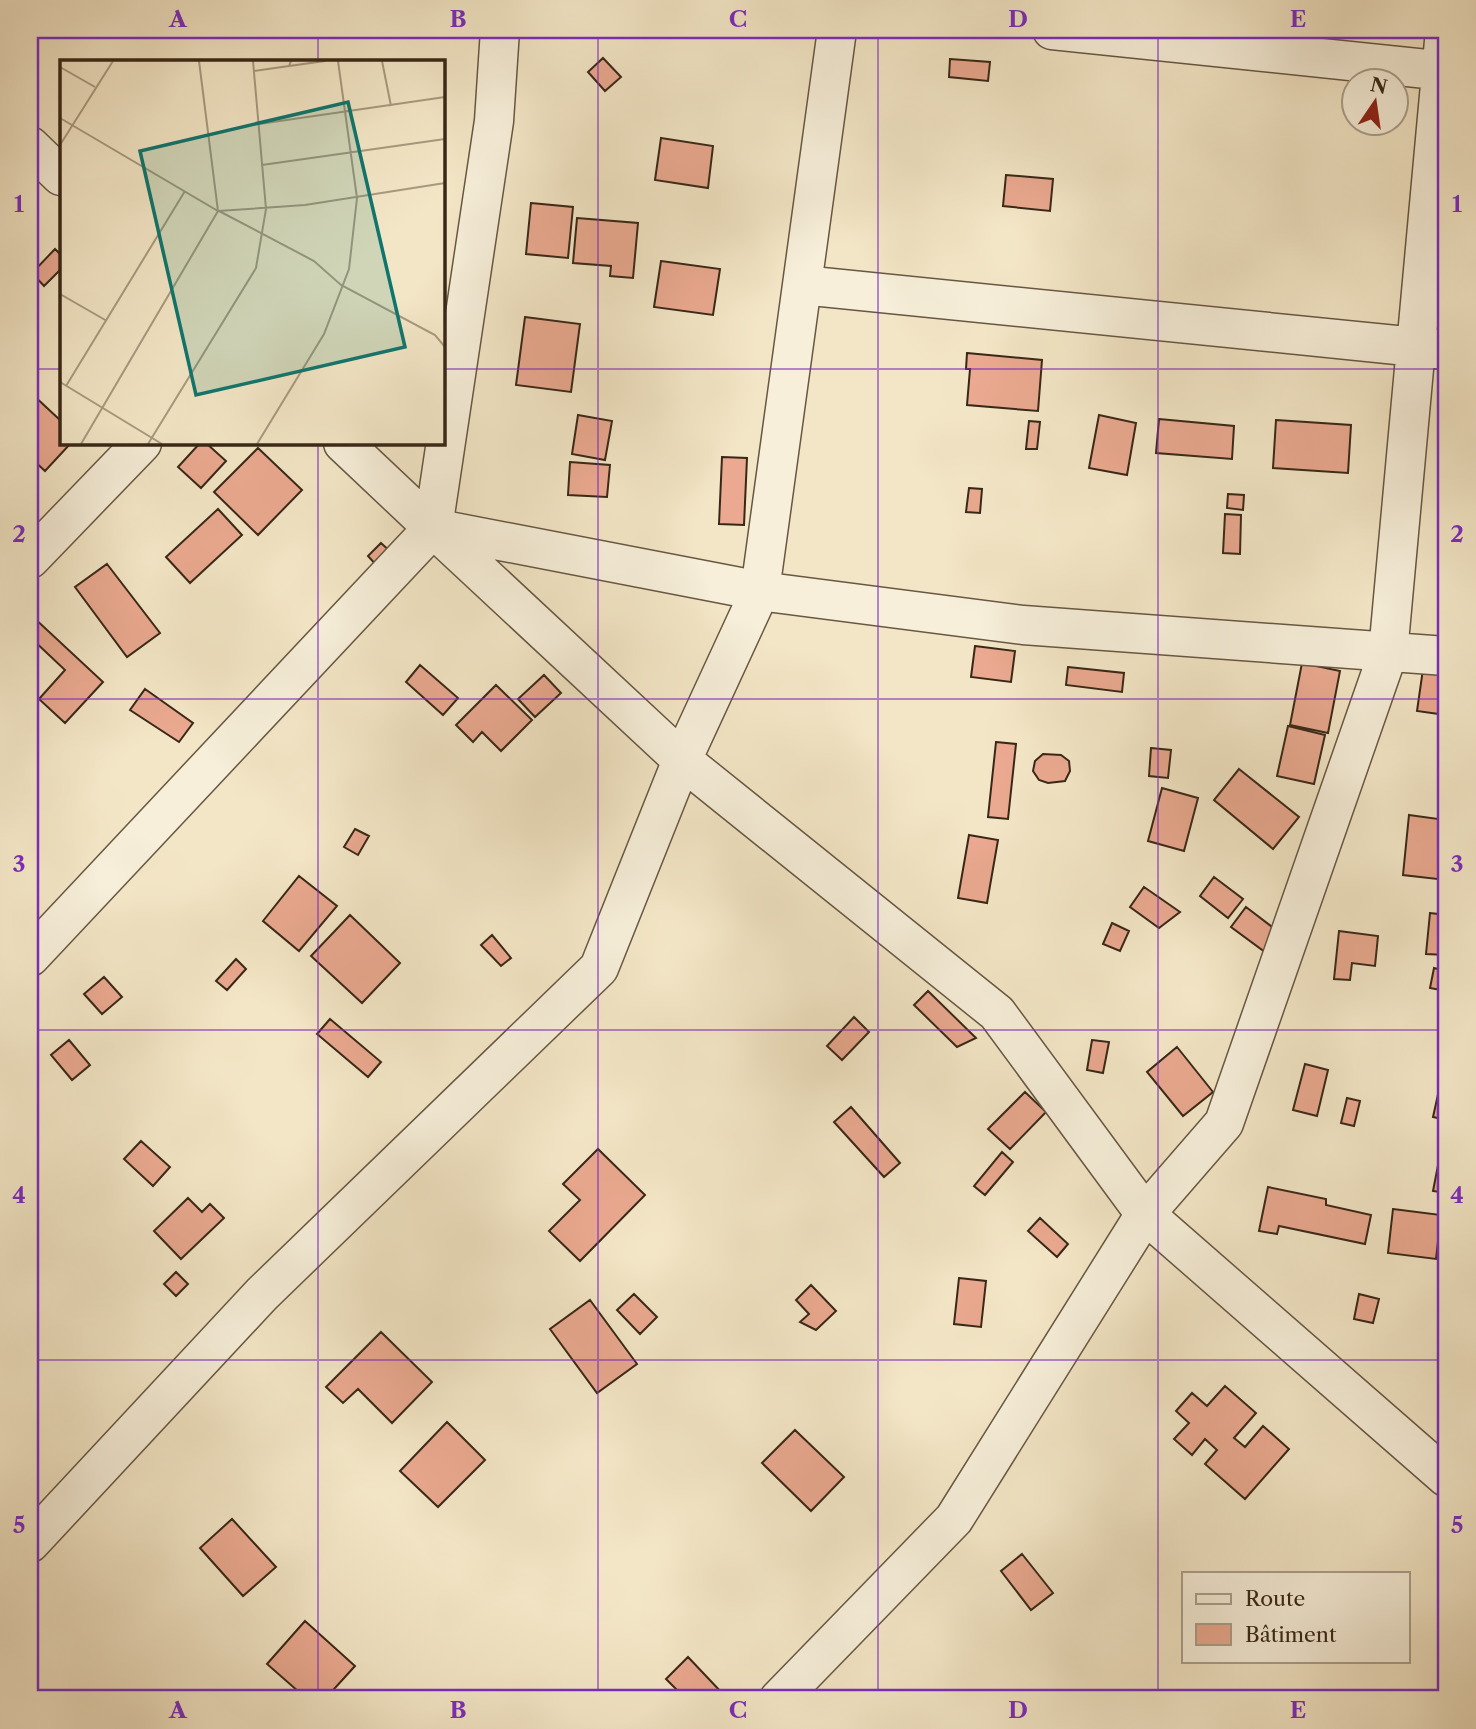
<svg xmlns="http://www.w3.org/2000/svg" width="1476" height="1729" font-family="'Libre Caslon Text',serif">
  <rect width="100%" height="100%" fill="#f3e6c6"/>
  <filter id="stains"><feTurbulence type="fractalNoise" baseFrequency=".00286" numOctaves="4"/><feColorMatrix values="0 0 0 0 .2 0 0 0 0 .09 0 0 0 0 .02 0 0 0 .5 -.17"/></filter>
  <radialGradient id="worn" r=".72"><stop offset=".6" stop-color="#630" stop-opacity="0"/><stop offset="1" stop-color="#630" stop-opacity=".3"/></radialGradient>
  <path fill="#eaa990" stroke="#382717" stroke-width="2" d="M 603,58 L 621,77 L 605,91 L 588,72 Z
    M 950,59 L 990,62 L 988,81 L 949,77 Z
    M 661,138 L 713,146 L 708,188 L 655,180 Z
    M 1006,175 L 1053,179 L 1050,211 L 1003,206 Z
    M 531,203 L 573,207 L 568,258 L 526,254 Z
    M 577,218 L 638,223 L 633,278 L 610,276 L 611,266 L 573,263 Z
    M 55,249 L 61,255 L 61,269 L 44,286 L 32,273 Z
    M 661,261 L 720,269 L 713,315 L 654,307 Z
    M 525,317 L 580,324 L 571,392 L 516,385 Z
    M 967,353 L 1042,360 L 1038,411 L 967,405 L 970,369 L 966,369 Z
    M 31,393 L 61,421 L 61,443 L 71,443 L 45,471 L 30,457 Z
    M 578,415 L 612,421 L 605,460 L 572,454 Z
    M 1099,415 L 1136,423 L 1127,475 L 1089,468 Z
    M 1159,419 L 1234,426 L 1232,459 L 1156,453 Z
    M 1276,420 L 1351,425 L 1348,473 L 1273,468 Z
    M 1029,421 L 1040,422 L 1037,449 L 1026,449 Z
    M 200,443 L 206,443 L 226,461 L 201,488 L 178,467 Z
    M 258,448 L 302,490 L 258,535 L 214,492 Z
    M 722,457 L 747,458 L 744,525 L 719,524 Z
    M 570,462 L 610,465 L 607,497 L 568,495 Z
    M 969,488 L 982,489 L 980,513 L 966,512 Z
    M 1228,494 L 1244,495 L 1243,510 L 1227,508 Z
    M 218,509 L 242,535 L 190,583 L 166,557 Z
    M 1225,514 L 1241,515 L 1240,554 L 1223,553 Z
    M 381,543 L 392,553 L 378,567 L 368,556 Z
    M 107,564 L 160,633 L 127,657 L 75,587 Z
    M 32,616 L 103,682 L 65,723 L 39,699 L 65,670 L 30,637 L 30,618 Z
    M 975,646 L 1015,651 L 1011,682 L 971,677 Z
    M 1302,663 L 1340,671 L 1328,733 L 1290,725 Z
    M 420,665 L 458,698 L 443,715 L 406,682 Z
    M 1068,667 L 1124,673 L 1122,692 L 1066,685 Z
    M 1423,669 L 1446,672 L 1446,715 L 1417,711 Z
    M 544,675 L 561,693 L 535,717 L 518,699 Z
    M 496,685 L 532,720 L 501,751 L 482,732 L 473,742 L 456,725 Z
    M 145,689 L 193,723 L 179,742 L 130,710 Z
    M 1288,726 L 1325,735 L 1314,784 L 1277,776 Z
    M 996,742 L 1016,744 L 1008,819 L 988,817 Z
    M 1151,748 L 1171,750 L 1168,778 L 1149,776 Z
    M 1043,754 L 1061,755 L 1069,761 L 1070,771 L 1065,781 L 1048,783 L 1039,780 L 1033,771 L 1035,761 Z
    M 1239,769 L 1299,817 L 1273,849 L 1214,800 Z
    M 1162,788 L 1198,798 L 1184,851 L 1148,841 Z
    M 1409,815 L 1446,820 L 1446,880 L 1403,875 Z
    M 355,829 L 369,836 L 358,855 L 344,847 Z
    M 969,835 L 998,840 L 987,903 L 958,898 Z
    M 299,876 L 337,906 L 299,951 L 263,921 Z
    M 1214,877 L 1243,899 L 1228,918 L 1200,896 Z
    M 1144,887 L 1180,912 L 1159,928 L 1130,907 Z
    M 1246,907 L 1280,933 L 1265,952 L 1231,927 Z
    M 1430,913 L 1446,915 L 1446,955 L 1426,954 Z
    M 350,915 L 400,963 L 362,1003 L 311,956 Z
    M 1112,923 L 1129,931 L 1120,951 L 1103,944 Z
    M 1339,931 L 1378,936 L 1375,966 L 1352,963 L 1350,980 L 1334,979 Z
    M 492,935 L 511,958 L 501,966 L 481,945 Z
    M 236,959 L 246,969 L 227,990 L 216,981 Z
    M 1434,968 L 1446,971 L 1446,991 L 1430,988 Z
    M 104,977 L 122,997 L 102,1014 L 84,994 Z
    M 928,991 L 976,1038 L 957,1047 L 914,1005 Z
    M 854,1017 L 869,1032 L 842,1060 L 827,1046 Z
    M 330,1019 L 381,1062 L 368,1077 L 317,1034 Z
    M 69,1040 L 90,1065 L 72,1080 L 51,1055 Z
    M 1092,1040 L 1109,1042 L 1103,1073 L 1087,1070 Z
    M 1177,1047 L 1213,1092 L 1183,1116 L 1147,1072 Z
    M 1305,1064 L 1328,1070 L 1317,1116 L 1293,1110 Z
    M 1439,1090 L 1446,1092 L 1446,1120 L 1433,1117 Z
    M 1025,1092 L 1046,1112 L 1010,1149 L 988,1129 Z
    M 1347,1098 L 1360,1101 L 1354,1126 L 1341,1123 Z
    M 851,1107 L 900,1163 L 884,1177 L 834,1122 Z
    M 141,1141 L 170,1167 L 153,1186 L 124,1159 Z
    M 598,1149 L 645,1195 L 580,1261 L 549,1231 L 580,1200 L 563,1184 Z
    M 1002,1152 L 1013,1162 L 985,1195 L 974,1186 Z
    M 1439,1160 L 1446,1161 L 1446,1193 L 1433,1191 Z
    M 1268,1187 L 1326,1199 L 1326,1205 L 1371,1215 L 1365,1244 L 1279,1226 L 1277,1234 L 1259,1231 Z
    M 188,1198 L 202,1212 L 210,1204 L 224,1218 L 181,1259 L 154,1231 Z
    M 1393,1209 L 1441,1215 L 1436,1259 L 1388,1253 Z
    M 1040,1218 L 1068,1244 L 1057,1257 L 1028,1231 Z
    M 176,1272 L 188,1284 L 176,1296 L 164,1284 Z
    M 959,1278 L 986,1281 L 981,1327 L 954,1324 Z
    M 811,1285 L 836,1311 L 816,1330 L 800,1322 L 809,1314 L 796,1300 Z
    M 634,1294 L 657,1317 L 640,1334 L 617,1310 Z
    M 1359,1294 L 1379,1299 L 1373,1323 L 1354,1319 Z
    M 590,1300 L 637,1364 L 597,1393 L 550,1329 Z
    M 381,1332 L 432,1382 L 392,1423 L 358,1389 L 343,1403 L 326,1387 Z
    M 1225,1386 L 1256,1413 L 1234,1438 L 1245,1447 L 1263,1426 L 1289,1449 L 1245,1499 L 1205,1464 L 1217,1450 L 1205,1439 L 1192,1455 L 1174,1439 L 1189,1423 L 1176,1411 L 1192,1393 L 1207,1406 Z
    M 447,1422 L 485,1460 L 438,1507 L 400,1471 Z
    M 795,1430 L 844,1477 L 811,1511 L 762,1463 Z
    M 232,1519 L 276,1567 L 243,1596 L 200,1548 Z
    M 1022,1554 L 1053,1593 L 1031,1610 L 1001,1571 Z
    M 305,1621 L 355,1666 L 325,1699 L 307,1699 L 267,1664 Z
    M 688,1657 L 724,1695 L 720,1699 L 686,1699 L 666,1679 Z"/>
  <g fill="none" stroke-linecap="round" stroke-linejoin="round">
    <g stroke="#675743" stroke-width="41">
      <path id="minor" d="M 1052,30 L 1446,71
        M 30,146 L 61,176
        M 802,285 L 1446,350
        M 343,443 L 433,528 L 760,591 L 1023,625 L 1446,656
        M 433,528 L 682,760 L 997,1013 L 1145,1214 L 1446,1477
        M 30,559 L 142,443
        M 30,957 L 433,528 L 494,121 L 500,30
        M 30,1543 L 262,1294 L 599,968 L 682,760 L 760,591 L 837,30
        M 779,1699 L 954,1519 L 1145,1214 L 1224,1123 L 1388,653 L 1445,30"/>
    </g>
    <use href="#minor" stroke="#f7efda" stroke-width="38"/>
  </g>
  <path fill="none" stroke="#7b2cbf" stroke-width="2" stroke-opacity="0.55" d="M 318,30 L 318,61M 598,30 L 598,1699M 878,30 L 878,1699M 1158,30 L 1158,1699M 30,369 L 61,369M 443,369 L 1446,369M 318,443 L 318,1699M 30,699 L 1446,699M 30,1030 L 1446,1030M 30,1360 L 1446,1360"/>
  <g transform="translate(60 60)">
    <rect width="385" height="385" fill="#f3e6c6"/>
    <path fill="none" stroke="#a89a80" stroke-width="2" d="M 231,1 L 229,6 L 265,1M 322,1 L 331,46M 0,7 L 35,27M 194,11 L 229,6M 0,58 L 158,151 L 245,145 L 385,123M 199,64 L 385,37M 0,85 L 53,1M 202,105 L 385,79M 159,151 L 254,201 L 281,225 L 375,275 L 385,287M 0,234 L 47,261M 0,322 L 102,384M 6,326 L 125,131M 21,384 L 158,151 L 139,1M 88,384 L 196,208 L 206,149 L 193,1M 197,384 L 264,274 L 289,209 L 297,138 L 278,1"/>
    <path fill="#0f766e" fill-opacity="0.15" stroke="#0f766e" stroke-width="3.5" d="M 288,42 L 345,287 L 136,335 L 80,91 Z"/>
    <rect width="385" height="385" fill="none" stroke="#382717" stroke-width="3.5"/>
  </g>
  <rect width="1476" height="1729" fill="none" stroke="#f3e6c6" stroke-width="77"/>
  <rect x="1182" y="1572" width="228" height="91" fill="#f7efda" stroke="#ab9f8c" stroke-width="2"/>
  <rect x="1196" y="1594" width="35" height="10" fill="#f7efda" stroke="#ab9f8c" stroke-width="2"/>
  <text x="1245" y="1606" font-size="21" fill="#382717">Route</text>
  <rect x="1196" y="1624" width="35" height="21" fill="#eaa990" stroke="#ab9f8c" stroke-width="2"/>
  <text x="1245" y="1642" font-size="21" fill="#382717">Bâtiment</text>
  <g transform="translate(1375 102) rotate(13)"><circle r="33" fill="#f7efda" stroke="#ab9f8c" stroke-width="2"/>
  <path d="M0-5L12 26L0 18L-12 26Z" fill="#8f2418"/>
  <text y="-10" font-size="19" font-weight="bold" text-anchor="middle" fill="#382717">N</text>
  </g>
  <rect x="38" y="38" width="1400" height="1652" fill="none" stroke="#7b2cbf" stroke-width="2.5"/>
  <g font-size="23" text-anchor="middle" font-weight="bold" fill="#7b2cbf">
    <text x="178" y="27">A</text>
    <text x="458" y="27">B</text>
    <text x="738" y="27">C</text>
    <text x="1018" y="27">D</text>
    <text x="1298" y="27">E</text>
    <text x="19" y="212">1</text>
    <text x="1457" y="212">1</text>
    <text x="19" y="542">2</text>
    <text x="1457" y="542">2</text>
    <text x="19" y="872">3</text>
    <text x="1457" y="872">3</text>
    <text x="19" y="1203">4</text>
    <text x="1457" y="1203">4</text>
    <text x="19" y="1533">5</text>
    <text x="1457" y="1533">5</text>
    <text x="178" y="1718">A</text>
    <text x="458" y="1718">B</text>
    <text x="738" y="1718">C</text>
    <text x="1018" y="1718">D</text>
    <text x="1298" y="1718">E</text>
  </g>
  <rect width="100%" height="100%" filter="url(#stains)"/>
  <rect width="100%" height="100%" fill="url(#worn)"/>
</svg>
